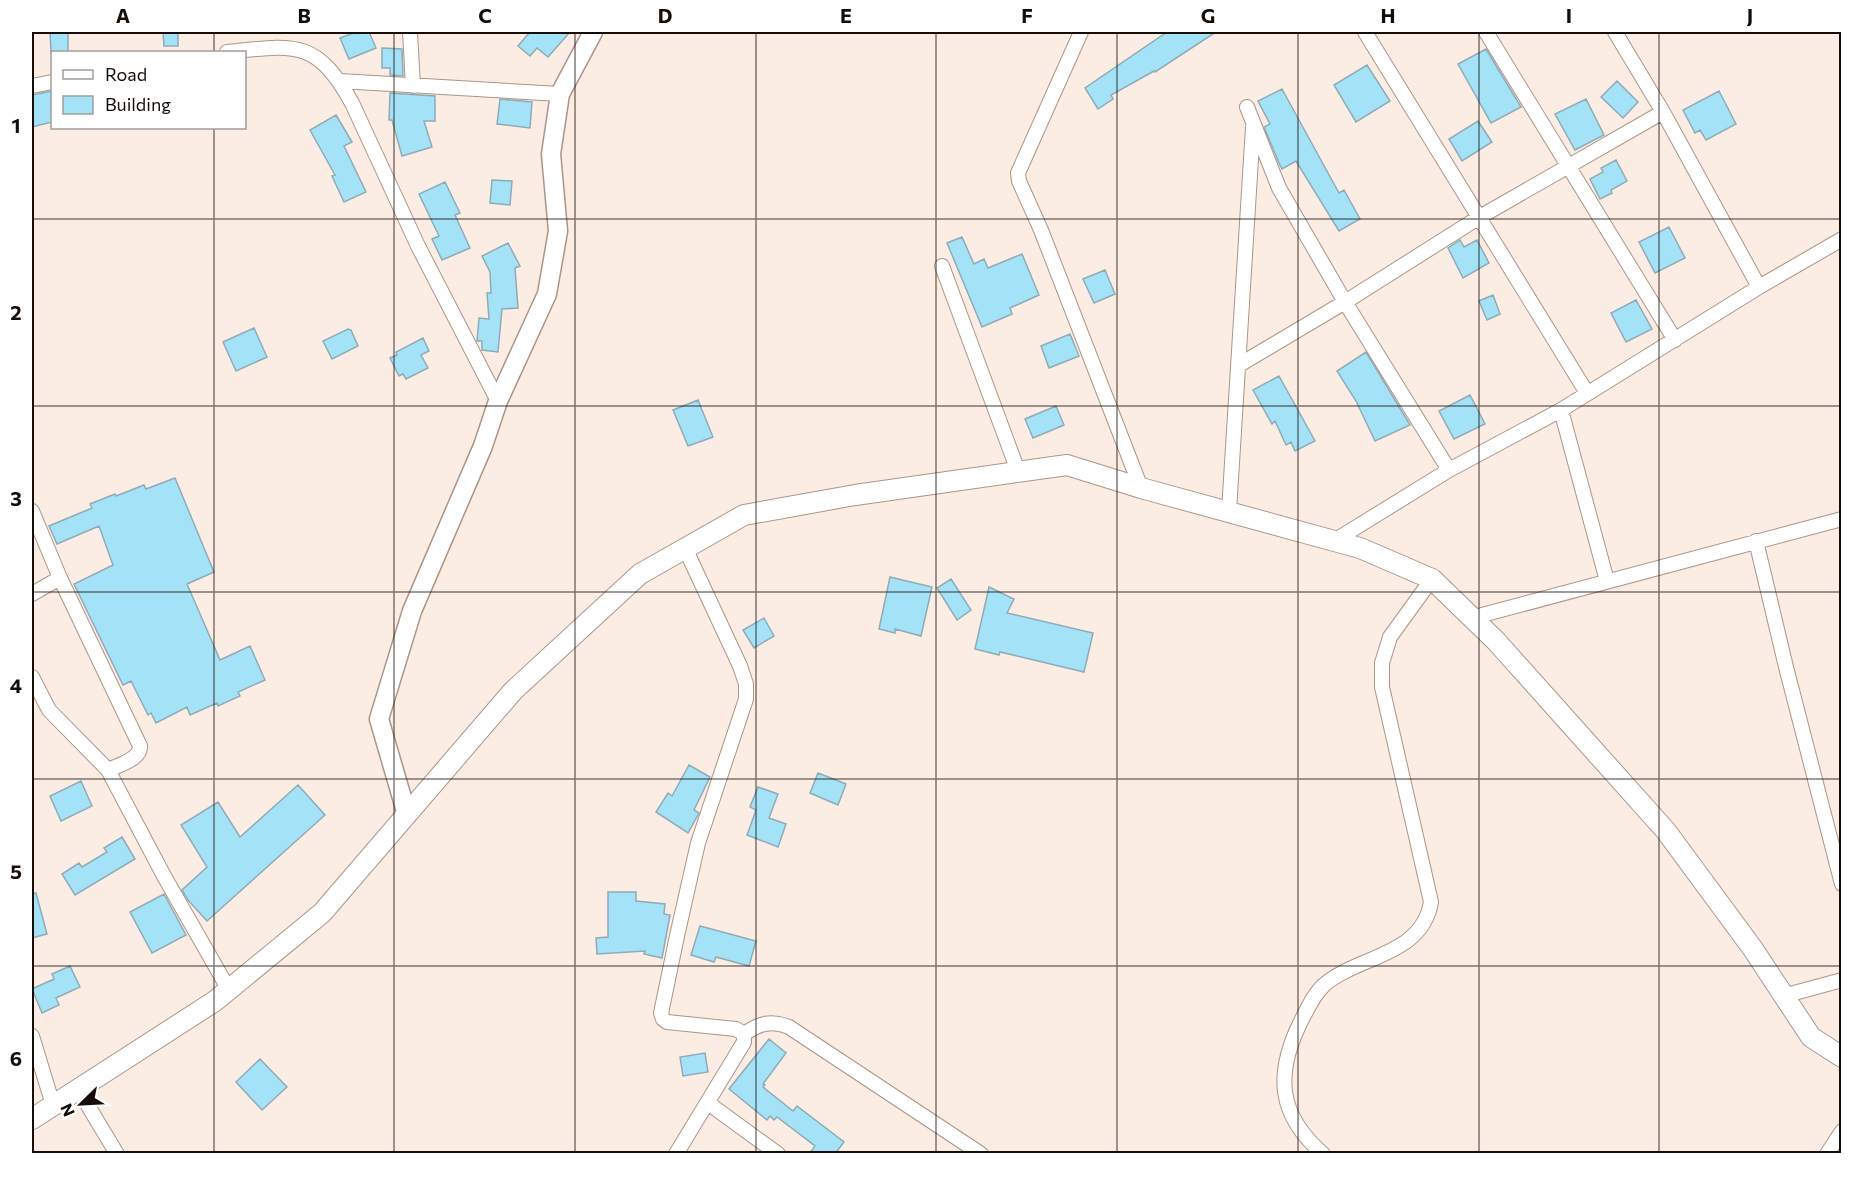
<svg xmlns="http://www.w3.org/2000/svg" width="1873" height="1185" font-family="Commissioner,sans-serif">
  <rect width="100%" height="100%" fill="#fbede3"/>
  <path fill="#a4e2f8" stroke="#8fabb5" stroke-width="1.5" d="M 50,32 L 68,32 L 68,52 L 51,52 Z
    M 163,32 L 178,32 L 178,46 L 164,46 Z
    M 356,32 L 369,32 L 376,48 L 349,59 L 340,38 Z
    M 530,32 L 570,32 L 548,57 L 537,48 L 530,56 L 518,46 Z
    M 1167,32 L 1216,32 L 1155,72 L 1154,71 L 1111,95 L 1113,99 L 1098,109 L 1085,88 Z
    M 382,48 L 402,49 L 403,76 L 390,75 L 390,68 L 382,68 Z
    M 1486,49 L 1521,107 L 1491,123 L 1458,64 Z
    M 1367,65 L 1390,101 L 1356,122 L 1334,85 Z
    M 1617,81 L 1638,102 L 1623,118 L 1601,97 Z
    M 1282,89 L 1339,193 L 1344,190 L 1360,219 L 1339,231 L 1296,161 L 1282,169 L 1279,163 L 1264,127 L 1270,124 L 1258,101 Z
    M 52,91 L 52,122 L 32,127 L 32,95 Z
    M 1719,91 L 1736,124 L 1706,140 L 1700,130 L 1695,133 L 1683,110 Z
    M 390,93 L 435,96 L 435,121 L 424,121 L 432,147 L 402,156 L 392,120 L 389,120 Z
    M 500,99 L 532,102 L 530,128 L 497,124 Z
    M 1586,99 L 1604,135 L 1575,150 L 1555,114 Z
    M 336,115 L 352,142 L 344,146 L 366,192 L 344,202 L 332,176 L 335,175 L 310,130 Z
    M 1478,121 L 1492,142 L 1462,161 L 1449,139 Z
    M 1616,160 L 1627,181 L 1611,190 L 1612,193 L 1600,199 L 1590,179 L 1603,172 L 1601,168 Z
    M 492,180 L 512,181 L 510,205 L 490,203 Z
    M 445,182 L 460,213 L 455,215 L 470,248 L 442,260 L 432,239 L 439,236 L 419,194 Z
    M 1669,227 L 1685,258 L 1655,273 L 1639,242 Z
    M 962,237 L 974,264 L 984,259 L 988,268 L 1022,254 L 1039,295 L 1010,308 L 1012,314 L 982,327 L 947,243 Z
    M 1460,240 L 1464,247 L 1477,240 L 1489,263 L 1463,278 L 1448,248 Z
    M 508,243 L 520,266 L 515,268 L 518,308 L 502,309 L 498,352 L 482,350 L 482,341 L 477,341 L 479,318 L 489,319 L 487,293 L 491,293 L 490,272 L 482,256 Z
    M 1105,270 L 1115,294 L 1094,303 L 1083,279 Z
    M 1493,295 L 1500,314 L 1487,320 L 1479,301 Z
    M 1636,300 L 1652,329 L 1626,342 L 1611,313 Z
    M 254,328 L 267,357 L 236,371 L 223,342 Z
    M 348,329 L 351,330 L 358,346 L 332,359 L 323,341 Z
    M 1070,334 L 1079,356 L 1049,368 L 1041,346 Z
    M 423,338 L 429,351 L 421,355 L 428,368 L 406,379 L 403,374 L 399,376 L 390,358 L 397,355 L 396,352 Z
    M 1366,352 L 1410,425 L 1375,441 L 1356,401 L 1337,371 Z
    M 1279,376 L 1315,441 L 1295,451 L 1291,442 L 1286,445 L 1275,421 L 1272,424 L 1253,390 Z
    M 1470,395 L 1485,424 L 1454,439 L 1439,411 Z
    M 698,400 L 713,437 L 688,446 L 673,410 Z
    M 1056,406 L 1064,425 L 1033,438 L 1025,419 Z
    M 175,478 L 214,572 L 187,584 L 220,660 L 250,646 L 265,680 L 238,692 L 240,696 L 218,706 L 217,703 L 190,715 L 187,707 L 156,723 L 151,713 L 148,715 L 131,681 L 123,685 L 74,584 L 113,565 L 99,526 L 57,544 L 49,526 L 92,508 L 90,504 L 115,494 L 116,496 L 144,485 L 146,489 Z
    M 890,577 L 932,587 L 921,636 L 895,629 L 895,633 L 879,629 Z
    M 951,579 L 971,610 L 957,620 L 937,588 Z
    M 989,587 L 1014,599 L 1007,613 L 1093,633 L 1084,672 L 1000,652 L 999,655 L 975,649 Z
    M 764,618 L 774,636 L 754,648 L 743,630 Z
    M 689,765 L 710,777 L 694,810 L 699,813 L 688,833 L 656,812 L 668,793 L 672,796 Z
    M 818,773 L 846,784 L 838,805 L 810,793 Z
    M 81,781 L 92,806 L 61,821 L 50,796 Z
    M 298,785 L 325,815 L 207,921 L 188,900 L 182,890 L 207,867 L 181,825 L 218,802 L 240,837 Z
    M 758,787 L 778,794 L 769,818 L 786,824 L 778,847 L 747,835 L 756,810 L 750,807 Z
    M 122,837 L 135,859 L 75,895 L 62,874 L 79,863 L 82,867 L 107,852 L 104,848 Z
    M 608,892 L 636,892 L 636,901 L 665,904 L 664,914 L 670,915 L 662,958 L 644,954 L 645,951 L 597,954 L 596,938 L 608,937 Z
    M 36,893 L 47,934 L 32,938 L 32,894 Z
    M 164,894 L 186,935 L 152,953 L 130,912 Z
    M 700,926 L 756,941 L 749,966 L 716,957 L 714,962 L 691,955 Z
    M 70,966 L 80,987 L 56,998 L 59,1005 L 42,1013 L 32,989 L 54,979 L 52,974 Z
    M 769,1039 L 786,1053 L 763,1084 L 765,1085 L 763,1087 L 793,1111 L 797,1106 L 844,1142 L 835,1154 L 809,1154 L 815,1146 L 777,1117 L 774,1120 L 770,1116 L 767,1120 L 729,1089 Z
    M 705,1053 L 708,1072 L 683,1076 L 680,1057 Z
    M 260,1059 L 287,1087 L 262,1110 L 236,1082 Z"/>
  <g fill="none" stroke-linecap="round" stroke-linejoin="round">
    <g stroke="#ac9587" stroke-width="16">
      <path id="minor" d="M 410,32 L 413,86
        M 1081,32 L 1018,173 L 1019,181 L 1041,230 L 1141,488
        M 1365,32 L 1587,393
        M 1486,32 L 1675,340
        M 1615,32 L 1663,112 L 1759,287
        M 227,52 C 294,45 316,38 352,103 L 418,246 L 498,401
        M 340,81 L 560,94
        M 32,86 L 52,82
        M 1247,107 L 1279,188 L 1345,302 L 1449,470
        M 942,266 L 1018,471
        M 1239,365 L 1345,302 L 1478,218 L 1663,112
        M 1561,410 L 1607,581
        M 32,511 L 60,578 L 140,746 C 141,759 119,765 108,770
        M 1229,511 L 1253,127
        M 1334,541 L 1449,470 L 1561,410 L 1759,287 L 1842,239
        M 1756,541 L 1786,667 L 1842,884
        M 32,594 L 60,578
        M 1471,618 L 1842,519
        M 32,677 L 49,710 L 108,770 L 164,876 L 229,990
        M 1783,996 L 1842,980
        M 744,1034 C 760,1023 771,1020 789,1027 L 981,1154
        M 32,1036 L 53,1105
        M 78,1089 L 117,1154
        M 708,1103 L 778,1154
        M 676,1154 L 744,1042 L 744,1034 L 736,1029 L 667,1022 L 663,1019 L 661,1013 L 677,936 L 698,843 L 746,699 L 746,684 L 740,666 L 685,548
        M 1323,1154 C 1278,1115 1275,1075 1300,1023 C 1307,1010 1313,995 1324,985 C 1359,955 1422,956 1431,902 L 1382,687 L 1382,663 L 1390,637 L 1432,579
        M 1827,1154 L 1842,1131"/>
    </g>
    <g stroke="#ac9587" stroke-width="21">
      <path id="tertiary" d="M 407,815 L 379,719 L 412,611 L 483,446 L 498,401 L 547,294 L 558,231 L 551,154 L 560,94 L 593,32"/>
    </g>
    <g stroke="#ac9587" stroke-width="22">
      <path id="secondary" d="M 32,1119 L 215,1001 L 322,913 L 513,691 L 640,574 L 744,515 L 855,495 L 1067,465 L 1141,488 L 1360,548 L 1432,579 L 1496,641 L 1666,831 L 1753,949 L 1811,1037 L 1842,1057"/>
    </g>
    <use href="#minor" stroke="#fff" stroke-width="14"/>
    <use href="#tertiary" stroke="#fff" stroke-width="18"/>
    <use href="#secondary" stroke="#fff" stroke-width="20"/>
  </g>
  <path fill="none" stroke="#150d08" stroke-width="1.5" stroke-opacity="0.55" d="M 214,32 L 214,52M 394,32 L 394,1154M 575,32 L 575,1154M 756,32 L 756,1154M 936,32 L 936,1154M 1117,32 L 1117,1154M 1298,32 L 1298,1154M 1479,32 L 1479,1154M 1659,32 L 1659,1154M 214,128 L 214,1154M 32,219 L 1842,219M 32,406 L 1842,406M 32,592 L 1842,592M 32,779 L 1842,779M 32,966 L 1842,966"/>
  <rect width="1873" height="1185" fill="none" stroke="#ffffff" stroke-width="66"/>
  <rect x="51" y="51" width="195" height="78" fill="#ffffff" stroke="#a19e9c" stroke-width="1.5"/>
  <rect x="63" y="70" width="30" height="9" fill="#ffffff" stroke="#a19e9c" stroke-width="1.5"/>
  <text x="105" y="81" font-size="18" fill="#150d08">Road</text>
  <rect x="63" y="96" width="30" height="18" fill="#a4e2f8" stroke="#a19e9c" stroke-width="1.5"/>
  <text x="105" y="111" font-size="18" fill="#150d08">Building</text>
  <g transform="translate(81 1104) rotate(246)" stroke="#ffffff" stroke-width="4.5" paint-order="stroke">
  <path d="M0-4.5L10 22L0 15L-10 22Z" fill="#150d08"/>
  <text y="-9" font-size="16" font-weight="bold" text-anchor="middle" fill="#150d08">N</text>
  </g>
  <rect x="33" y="33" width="1807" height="1119" fill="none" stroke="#150d08" stroke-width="2"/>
  <g font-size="20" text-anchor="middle" font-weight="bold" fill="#150d08">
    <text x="123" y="23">A</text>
    <text x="304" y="23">B</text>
    <text x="485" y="23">C</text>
    <text x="665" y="23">D</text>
    <text x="846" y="23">E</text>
    <text x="1027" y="23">F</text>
    <text x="1208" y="23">G</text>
    <text x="1388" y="23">H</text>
    <text x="1569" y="23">I</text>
    <text x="1750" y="23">J</text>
    <text x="16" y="133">1</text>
    <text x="16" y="320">2</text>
    <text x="16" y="506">3</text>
    <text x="16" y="693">4</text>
    <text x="16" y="879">5</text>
    <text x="16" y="1066">6</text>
  </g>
</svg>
